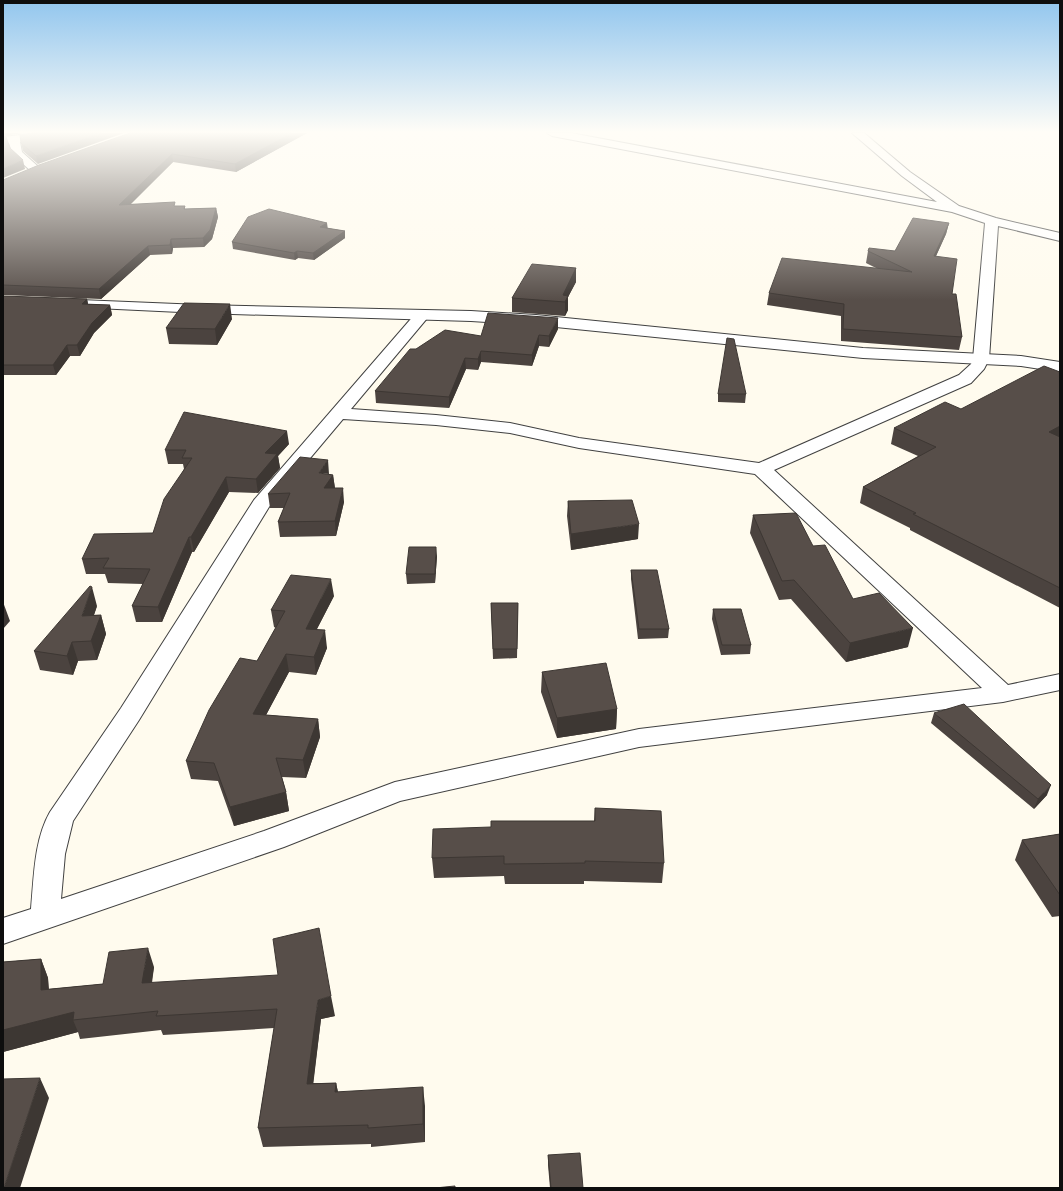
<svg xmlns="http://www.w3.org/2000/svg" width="1063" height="1191" font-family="Spectral,serif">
  <rect width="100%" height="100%" fill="#fffbee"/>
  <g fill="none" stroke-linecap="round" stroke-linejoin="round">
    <g stroke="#414141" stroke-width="2">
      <path id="minor" d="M 38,133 L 80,133 L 75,136 L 20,142 L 22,152 L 42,170 L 40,172 L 32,172 L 13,155 L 9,143 L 3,143 L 3,137 Z
        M 547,133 L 571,133 L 937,202 L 902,176 L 852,133 L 864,133 L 910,172 L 959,206 L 996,218 L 1060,233 L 1060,241 L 998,226 L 989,359 L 984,369 L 971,383 L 774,470 L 1008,685 L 1060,674 L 1060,690 L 1003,702 L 639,747 L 400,801 L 284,847 L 3,944 L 3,918 L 31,909 C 34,877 34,840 50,812 L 121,708 L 254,500 L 416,313 L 421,311 L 426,313 L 429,316 L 351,409 L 436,415 L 510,423 L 579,438 L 759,463 L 959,375 L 971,364 L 973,359 L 985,223 L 952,212 L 552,136 ZM 343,419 L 436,425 L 510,433 L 579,448 L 755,474 L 982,688 L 639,729 L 395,782 L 264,831 L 61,899 L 65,854 L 73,821 L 139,720 L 269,507 Z"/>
    </g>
    <g stroke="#414141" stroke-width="2">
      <path id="tertiary" d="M 80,300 L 201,305 L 471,311 L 536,315 L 863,348 L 1021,356 L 1060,362 L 1060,372 L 1021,366 L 863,358 L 536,325 L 471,321 L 201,313 L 75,307 L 73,304 L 75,301 Z"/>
    </g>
    <use href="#minor" fill="#fff" fill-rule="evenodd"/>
    <use href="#tertiary" fill="#fff" fill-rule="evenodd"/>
  </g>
  <path fill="#4b433f" d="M 39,133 L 38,164 L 23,151 L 21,143 Z
    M 307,133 L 236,172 L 173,162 L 130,204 L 176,206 L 185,206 L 185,209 L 216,208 L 218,217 L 212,239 L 204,247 L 173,248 L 172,254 L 150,255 L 101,299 L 3,295 L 3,180 Z
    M 327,223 L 327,228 L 345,231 L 345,238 L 314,260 L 298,258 L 295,260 L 233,249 L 232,242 Z
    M 949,223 L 946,234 L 936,256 L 952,294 L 962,337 L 959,350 L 841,341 L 841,316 L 767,305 L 769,293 L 878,269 L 866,263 L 868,251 L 895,251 Z
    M 576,268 L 576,282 L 568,297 L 568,310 L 565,316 L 512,312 L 512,298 Z
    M 3,296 L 87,299 L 88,304 L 110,305 L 112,315 L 94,333 L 80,356 L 70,356 L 56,375 L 3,375 Z
    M 232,319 L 217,345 L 169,344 L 166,328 Z
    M 558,329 L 549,347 L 539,346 L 532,366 L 481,362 L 478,370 L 466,369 L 449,408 L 376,403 L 375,391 L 416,349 L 481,336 Z
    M 1060,372 L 1060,608 L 910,530 L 910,528 L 860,503 L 863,487 L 918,456 L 891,444 L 894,428 L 961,409 Z
    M 718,394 L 746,394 L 745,403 L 718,402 Z
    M 289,444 L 278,456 L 280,468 L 258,493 L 229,492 L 194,552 L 192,552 L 162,622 L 136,622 L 132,606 L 143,584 L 108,583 L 105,574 L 86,574 L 82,559 L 153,533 L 184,469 L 183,464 L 168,464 L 165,450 Z
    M 329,474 L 333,475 L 335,488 L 344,502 L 336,536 L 280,537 L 278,522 L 284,508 L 270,508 L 268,494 Z
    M 568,501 L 638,539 L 571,550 L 567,516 Z
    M 753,515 L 813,546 L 853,599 L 908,647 L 846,662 L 791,599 L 779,600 L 750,533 Z
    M 437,556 L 435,583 L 407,584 L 406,574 Z
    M 631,570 L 669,629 L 668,638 L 638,639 L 631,579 Z
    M 334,596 L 317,629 L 327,648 L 316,675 L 289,672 L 266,715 L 318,719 L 320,737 L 306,778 L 282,777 L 286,792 L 289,811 L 234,826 L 218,781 L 191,779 L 186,761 L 257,661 L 276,628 L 274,627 L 271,610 Z
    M 491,603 L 518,603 L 517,658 L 493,659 Z
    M 97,606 L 94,615 L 101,615 L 106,634 L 97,660 L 78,661 L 73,675 L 40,670 L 34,651 Z
    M 713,609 L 751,645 L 750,654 L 721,655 L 712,619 Z
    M 542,672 L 617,709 L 616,729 L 557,738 L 541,692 Z
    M 934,713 L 1047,795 L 1034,809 L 931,723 Z
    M 595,808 L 664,863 L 662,883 L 584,881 L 584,884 L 505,884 L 504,876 L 434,878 L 432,858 L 491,827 L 594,821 Z
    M 1060,834 L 1060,916 L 1052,917 L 1015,860 L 1022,840 Z
    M 41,959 L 48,978 L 49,989 L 103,984 L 154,967 L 152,983 L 335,1016 L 321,1019 L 313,1083 L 336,1083 L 338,1092 L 425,1106 L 425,1142 L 371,1147 L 371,1144 L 263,1147 L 258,1128 L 274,1028 L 163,1035 L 161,1030 L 80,1039 L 78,1032 L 3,1052 L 3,962 Z
    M 548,1155 L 583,1188 L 550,1188 L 548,1165 Z"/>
  <path fill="#3d3733" d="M 3,133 L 23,133 L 3,136 Z
    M 101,133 L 124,133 L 38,164 L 36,156 Z
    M 292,133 L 307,133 L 236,172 L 235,164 Z
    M 172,154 L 173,162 L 121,214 L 119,205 Z
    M 23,160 L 25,169 L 3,178 L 3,169 Z
    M 216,208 L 218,217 L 212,239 L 204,247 L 203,238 Z
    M 327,223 L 328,230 L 320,227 Z
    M 949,223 L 946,234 L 931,267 L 934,256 Z
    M 345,231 L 345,238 L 314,260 L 313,253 Z
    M 171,239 L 173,248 L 172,254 L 170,245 Z
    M 148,246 L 150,255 L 101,299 L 99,289 Z
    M 297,251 L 298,258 L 295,260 L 294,253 Z
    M 576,268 L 576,282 L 568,297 L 568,310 L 565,316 L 565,302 L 563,295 Z
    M 87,299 L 89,309 L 82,304 Z
    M 230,304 L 232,319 L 217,345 L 215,329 Z
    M 110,305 L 112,315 L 94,333 L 80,356 L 77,345 L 92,323 Z
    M 558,318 L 558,329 L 549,347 L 549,336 Z
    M 539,335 L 539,346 L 532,366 L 532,355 Z
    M 67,345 L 70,356 L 56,375 L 53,365 Z
    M 481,351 L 481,362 L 478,370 L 478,359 Z
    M 465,358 L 466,369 L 449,408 L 449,397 Z
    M 1060,426 L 1060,439 L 1049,432 Z
    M 287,431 L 289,444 L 278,456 L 280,468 L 258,493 L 256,479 L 265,453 Z
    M 328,460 L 329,474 L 319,473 Z
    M 333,475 L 335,489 L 324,488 Z
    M 226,477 L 229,492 L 194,552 L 191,537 Z
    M 343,488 L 344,502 L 336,536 L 335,521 Z
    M 639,524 L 638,539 L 571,550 L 571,534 Z
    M 189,537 L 192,552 L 162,622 L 158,607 Z
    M 436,547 L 437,556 L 435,583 L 435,574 Z
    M 331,579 L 334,596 L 308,646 L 306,629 Z
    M 92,587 L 97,606 L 87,635 L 82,616 Z
    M 3,602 L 10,621 L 3,629 Z
    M 101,615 L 106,634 L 97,660 L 91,641 Z
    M 913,628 L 908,647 L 846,662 L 850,643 Z
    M 325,630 L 327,648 L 316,675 L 314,657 Z
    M 72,642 L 78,661 L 73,675 L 67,656 Z
    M 286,654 L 289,672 L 257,732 L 253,714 Z
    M 617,709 L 616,729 L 557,738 L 557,718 Z
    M 318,719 L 320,737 L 306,778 L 303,760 Z
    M 1051,785 L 1047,795 L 1034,809 L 1038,799 Z
    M 286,792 L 289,811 L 234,826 L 230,807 Z
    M 148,948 L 154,967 L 148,1003 L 142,983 Z
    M 41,959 L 48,978 L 49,1009 L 41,990 Z
    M 331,996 L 335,1016 L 321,1019 L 311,1103 L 307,1084 L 318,1000 Z
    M 74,1012 L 73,1020 L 78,1032 L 3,1052 L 3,1030 Z
    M 40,1078 L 49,1098 L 20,1188 L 4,1188 Z
    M 336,1083 L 340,1102 L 335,1092 Z
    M 423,1087 L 425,1106 L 425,1142 L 423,1124 Z"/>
  <path fill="#574e49" stroke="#3d3733" d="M 39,133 L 101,133 L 36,156 L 21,143 L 20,135 Z
    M 130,133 L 292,133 L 235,164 L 172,154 L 119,205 L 175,202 L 174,206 L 185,206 L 184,209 L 216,208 L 210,230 L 203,238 L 171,239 L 170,245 L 148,246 L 99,289 L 3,285 L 3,180 L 39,165 Z
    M 3,136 L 6,137 L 10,148 L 23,160 L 3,169 Z
    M 269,209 L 327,223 L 320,227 L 345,231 L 313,253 L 297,251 L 294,253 L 232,242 L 248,217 Z
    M 913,218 L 949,223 L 934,256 L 957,259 L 952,294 L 956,294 L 962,337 L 843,329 L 844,304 L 769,293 L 782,258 L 912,272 L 868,251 L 869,248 L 895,251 Z
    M 532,264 L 576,268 L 563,295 L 568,296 L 565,302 L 512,298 Z
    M 3,296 L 87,299 L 82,304 L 110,305 L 92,323 L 77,345 L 67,345 L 53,365 L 3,365 Z
    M 184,303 L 230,304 L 215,329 L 166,328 Z
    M 488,313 L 558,318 L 549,336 L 539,335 L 532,355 L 481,351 L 478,359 L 465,358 L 449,397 L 375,391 L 410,349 L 416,349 L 445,330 L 481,336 Z
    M 727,338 L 734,339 L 746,394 L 718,394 Z
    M 1044,366 L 1060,372 L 1060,426 L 1049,432 L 1060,437 L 1060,588 L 913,514 L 916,513 L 863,487 L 936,447 L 894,428 L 945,402 L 961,409 Z
    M 184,412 L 287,431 L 265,453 L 277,454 L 256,479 L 226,477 L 191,537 L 189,537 L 158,607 L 132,606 L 150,569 L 103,568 L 109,558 L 82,559 L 94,534 L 153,533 L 164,499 L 192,458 L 182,458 L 186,450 L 165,450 Z
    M 300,457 L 328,460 L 319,473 L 333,475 L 324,488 L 343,488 L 335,521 L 278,522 L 290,493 L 268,494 Z
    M 632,500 L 639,524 L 571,534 L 568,501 Z
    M 796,513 L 813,546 L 825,545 L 853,599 L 879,593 L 913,628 L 850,643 L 794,580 L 782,581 L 753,515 Z
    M 409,547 L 436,547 L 435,574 L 406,574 Z
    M 631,570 L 657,570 L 669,629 L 639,629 Z
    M 291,575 L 331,579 L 306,629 L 325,630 L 314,657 L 286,654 L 253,714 L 318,719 L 303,760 L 276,758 L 286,792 L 230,807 L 214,763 L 186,761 L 209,710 L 240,658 L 257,661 L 285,611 L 271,610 Z
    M 90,586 L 92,587 L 82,616 L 101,615 L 91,641 L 72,642 L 67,656 L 34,651 Z
    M 491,603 L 518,603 L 517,649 L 493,649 Z
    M 713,609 L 741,609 L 751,645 L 722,645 Z
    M 606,663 L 617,709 L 557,718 L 542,672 Z
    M 964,704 L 1051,785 L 1038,799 L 934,713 Z
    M 595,808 L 661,811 L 664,863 L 585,861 L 585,863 L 504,864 L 504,856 L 432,858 L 433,829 L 491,827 L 491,821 L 595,821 Z
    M 1060,834 L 1060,895 L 1022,840 Z
    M 319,928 L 331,996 L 318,1000 L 307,1084 L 336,1083 L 335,1092 L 423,1087 L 423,1124 L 368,1128 L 368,1125 L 258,1128 L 277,1009 L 156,1016 L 158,1011 L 73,1020 L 74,1012 L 3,1030 L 3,962 L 41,959 L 41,990 L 103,984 L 109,952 L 148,948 L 142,983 L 278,975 L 273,939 Z
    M 40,1078 L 4,1188 L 3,1188 L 3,1079 Z
    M 580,1153 L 583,1188 L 551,1188 L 548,1155 Z
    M 455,1186 L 455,1188 L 435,1188 Z"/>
  <linearGradient id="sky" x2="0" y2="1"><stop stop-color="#92c6ee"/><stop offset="0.44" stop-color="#fffdf7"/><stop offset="1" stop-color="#fffdf7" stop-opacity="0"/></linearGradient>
  <rect width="1063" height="300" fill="url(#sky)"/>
  <rect width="1063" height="1191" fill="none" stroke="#0e0e0e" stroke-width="8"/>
</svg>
